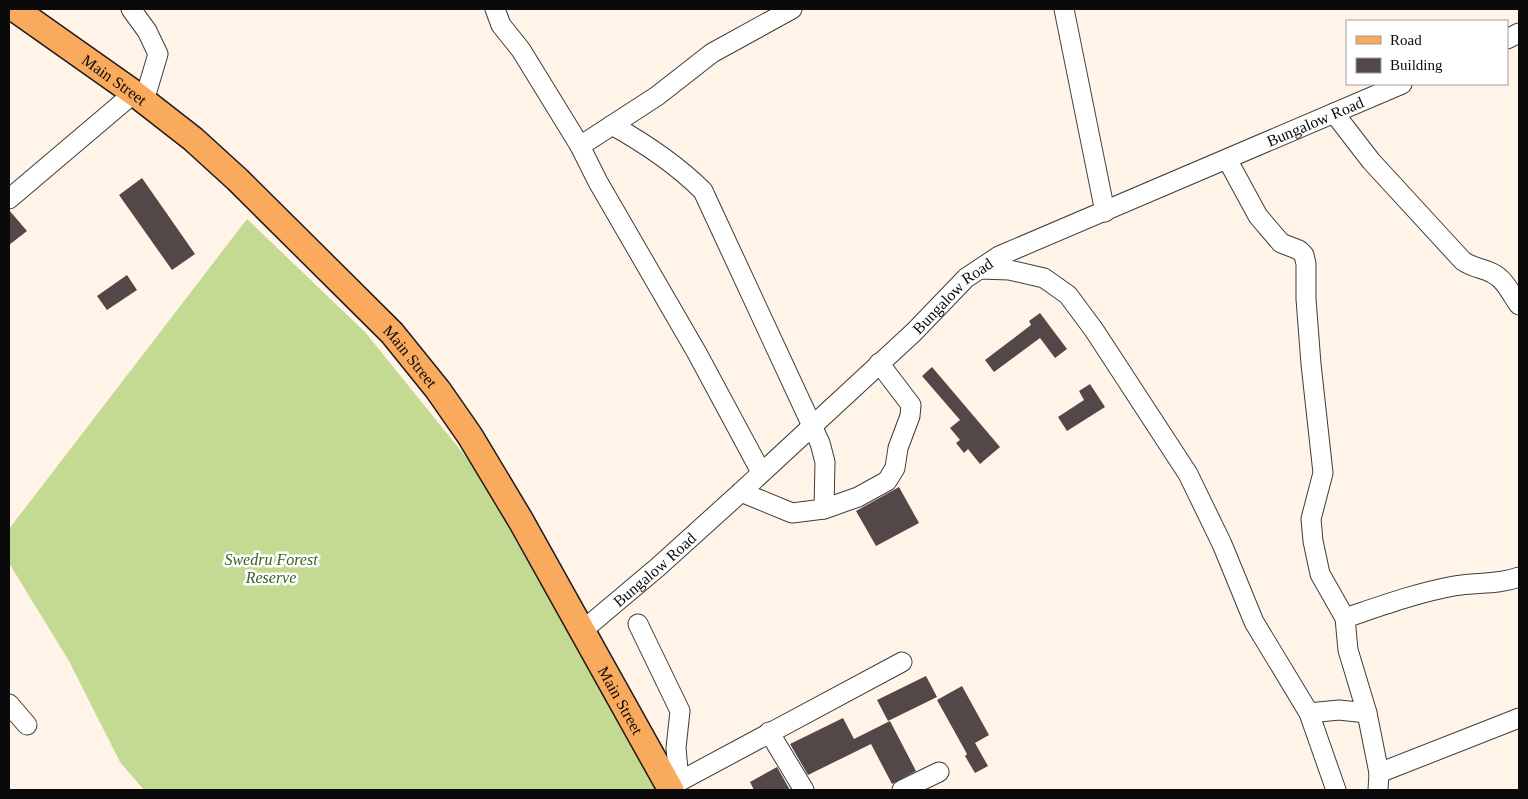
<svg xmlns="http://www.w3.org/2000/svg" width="1528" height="799" font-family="'Times New Roman',serif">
  <rect width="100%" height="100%" fill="#fff4e7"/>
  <path fill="#c4d992" d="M 247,219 L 365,332 L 470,462 L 533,570 L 656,790 L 144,790 L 120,762 L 69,661 L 9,563 L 9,529 Z"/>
  <path fill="#534847" d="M 142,178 L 195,254 L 172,270 L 119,195 Z
    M 9,210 L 27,231 L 9,245 Z
    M 127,275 L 137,290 L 107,310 L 97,296 Z
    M 1040,313 L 1067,349 L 1055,358 L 1040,338 L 994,372 L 985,360 L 1031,325 L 1029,321 Z
    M 932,367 L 1000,447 L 980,464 L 968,449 L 964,453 L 956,443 L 960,440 L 950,428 L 960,420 L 922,376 Z
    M 1090,384 L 1105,407 L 1067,431 L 1058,417 L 1084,400 L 1079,391 Z
    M 899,487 L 919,523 L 876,546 L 856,511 Z
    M 926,676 L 937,697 L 888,721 L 877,700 Z
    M 962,686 L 989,735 L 975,743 L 988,766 L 975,773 L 965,756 L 967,754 L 937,700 Z
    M 843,718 L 854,739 L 890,721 L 916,771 L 892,784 L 871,744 L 808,775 L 790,744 Z
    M 777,767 L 790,790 L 754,790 L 750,782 Z"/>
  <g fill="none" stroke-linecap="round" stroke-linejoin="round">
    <g stroke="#3d3d3d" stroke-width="21">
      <g id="minor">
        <path d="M 131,9 L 147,31 L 158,54 L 144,101"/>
        <path d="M 495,9 L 501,25 L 521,50 L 580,146 L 598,182 L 697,353 L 761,472"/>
        <path d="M 1064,9 L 1105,212"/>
        <path d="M 1507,39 L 1519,33"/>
        <path d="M 1334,113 L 1371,161 L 1463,261 C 1473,268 1482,268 1492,273 C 1505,279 1511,294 1519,305"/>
        <path d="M 612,125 C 646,144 676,164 703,191 L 820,443 L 825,462 L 824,509"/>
        <path d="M 580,146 L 657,96 L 712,53 L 792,9"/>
        <path d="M 1227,159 L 1258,216 L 1281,243 L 1299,250 L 1304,255 L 1306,264 L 1306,299 L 1311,364 L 1323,473 L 1311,519 L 1313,541 L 1320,574 L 1345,618 L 1348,650 L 1367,713 L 1379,773 L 1378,790"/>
        <path d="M 9,199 L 134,93"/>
        <path d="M 980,269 L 1009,270 L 1044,278 L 1068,295 L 1094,330 L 1188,474 L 1222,544 L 1254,622 L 1309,713 L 1336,790"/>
        <path d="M 741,492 L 792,513 L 824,509 L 858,497 L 887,481 L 895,468 L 898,448 L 910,416 L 911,405 L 879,363"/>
        <path d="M 1345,618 C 1381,606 1416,593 1454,586 C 1475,582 1498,585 1519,577"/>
        <path d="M 638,624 L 680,711 L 676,748 L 679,781"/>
        <path id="s1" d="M 582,631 L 658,567 L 741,492 L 914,332 L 966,278 L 999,256 L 1402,84"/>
        <path d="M 9,704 L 27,725"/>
        <path d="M 1309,713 L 1339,710 L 1367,713"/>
        <path d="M 769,732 L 804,790"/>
        <path d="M 1379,773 L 1519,718"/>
        <path d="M 669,787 L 902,662"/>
        <path d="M 902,790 L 939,772"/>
      </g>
    </g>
    <g stroke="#1b1b1b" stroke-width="28">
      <g id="major">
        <path id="s2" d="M 15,9 L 134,93 L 193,139 L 238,180 L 392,333 L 438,390 L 470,436 L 521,521 L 671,790"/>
      </g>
    </g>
    <use href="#minor" stroke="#fff" stroke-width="19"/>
    <use href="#major" stroke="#f9aa5d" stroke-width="25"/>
  </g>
  <g text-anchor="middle" stroke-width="5" stroke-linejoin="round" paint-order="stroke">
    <g font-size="16" fill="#0a0a0a" stroke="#fff">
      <text dy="6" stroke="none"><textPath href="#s2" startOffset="122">Main Street</textPath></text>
      <text dy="6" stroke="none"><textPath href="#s1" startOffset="905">Bungalow Road</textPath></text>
      <text dy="6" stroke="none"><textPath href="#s1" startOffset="500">Bungalow Road</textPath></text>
      <text dy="6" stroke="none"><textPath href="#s2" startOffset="528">Main Street</textPath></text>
      <text dy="6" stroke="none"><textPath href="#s1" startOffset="95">Bungalow Road</textPath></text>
      <text dy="6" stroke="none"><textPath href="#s2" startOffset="932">Main Street</textPath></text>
    </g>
    <g font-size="16" font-style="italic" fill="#3c611c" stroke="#fff">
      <text x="271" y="565">Swedru Forest<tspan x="271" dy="18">Reserve</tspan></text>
    </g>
  </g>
  <rect width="1528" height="799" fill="none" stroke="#0a0a0a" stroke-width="20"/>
  <rect x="1346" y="20" width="162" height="65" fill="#ffffff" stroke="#9d9d9d"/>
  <rect x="1356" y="36" width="25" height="8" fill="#f9aa5d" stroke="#9d9d9d"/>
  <text x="1390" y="45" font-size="15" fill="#0a0a0a">Road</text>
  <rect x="1356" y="58" width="25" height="15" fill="#534847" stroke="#9d9d9d"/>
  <text x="1390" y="70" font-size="15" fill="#0a0a0a">Building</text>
</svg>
